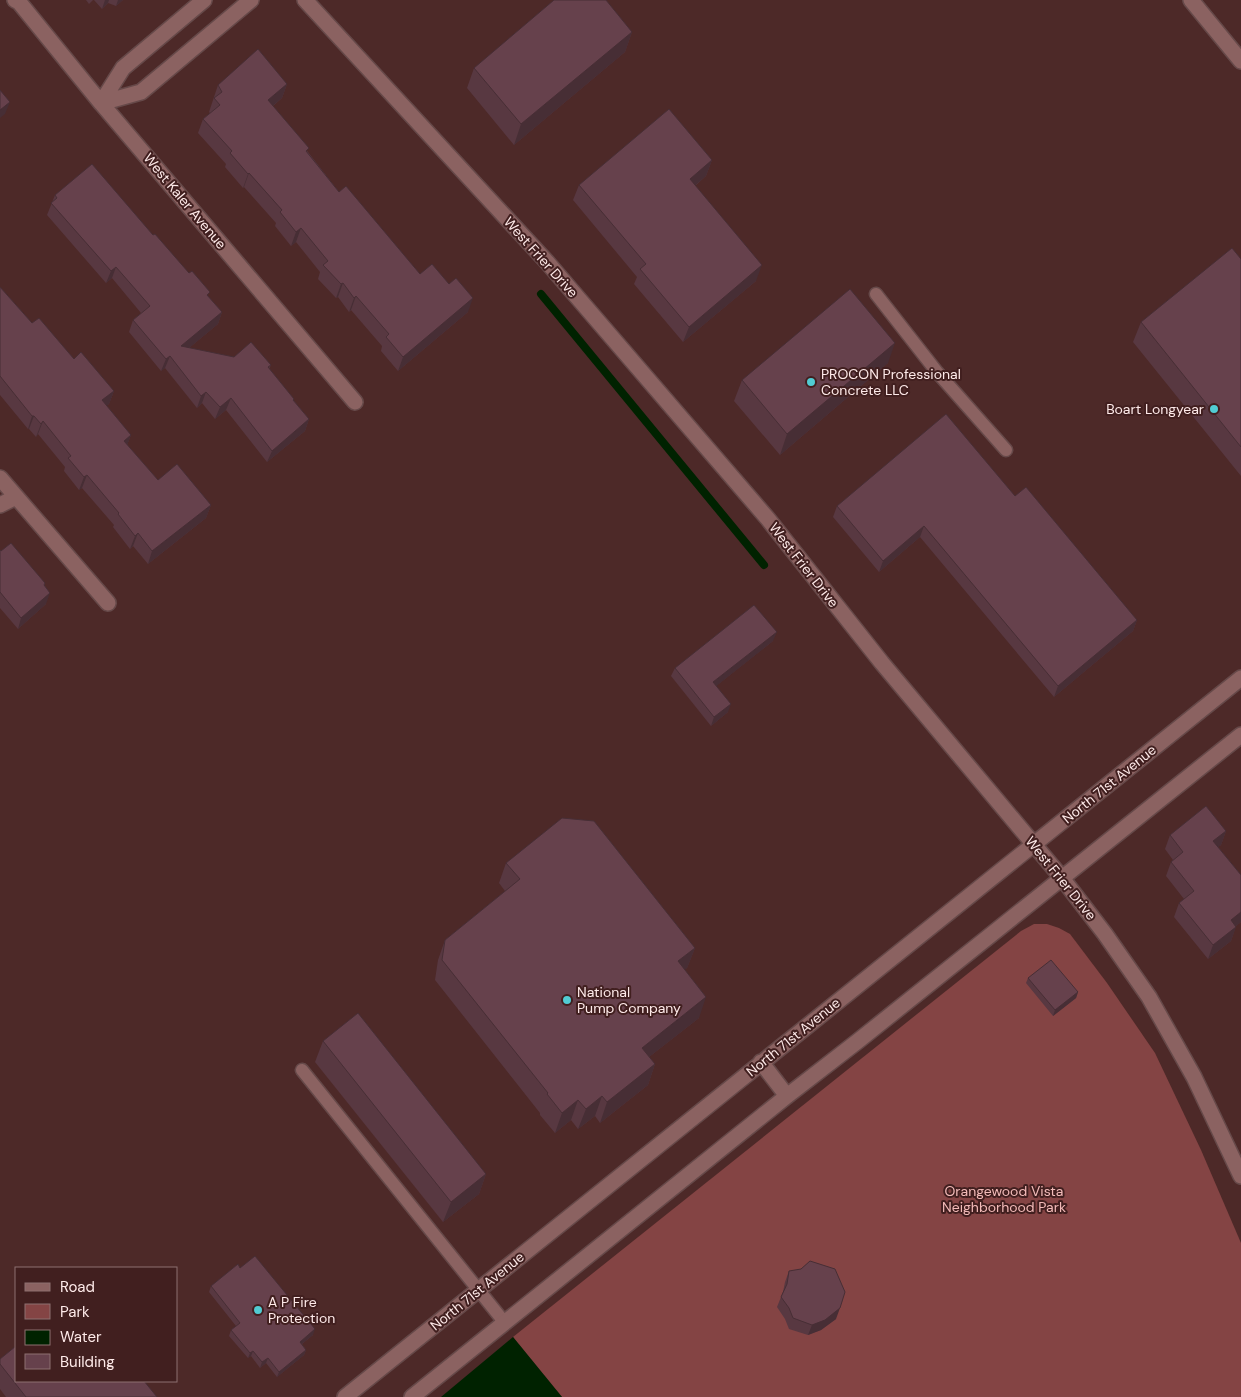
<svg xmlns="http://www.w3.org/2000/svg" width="1241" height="1397" font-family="'DM Sans',sans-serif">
  <rect width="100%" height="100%" fill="#4d2928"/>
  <path fill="#844444" d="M 1034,924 L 1047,924 L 1059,928 L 1070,934 L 1107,983 L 1155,1053 L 1201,1150 L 1241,1243 L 1241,1397 L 562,1397 L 513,1337 L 1021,931 Z"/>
  <path fill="#020" d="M 513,1337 L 562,1397 L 441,1397 Z"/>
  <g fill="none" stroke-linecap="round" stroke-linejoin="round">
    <path stroke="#020" stroke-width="8" d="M 541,294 L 764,565"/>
    <g stroke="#664949" stroke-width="15">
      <path id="service" d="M 876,294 L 937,372 L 1006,450
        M 302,1070 L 505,1323"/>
    </g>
    <g stroke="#664949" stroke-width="18">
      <path id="minor" d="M 15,0 L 19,2 L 101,103 L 355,402
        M 305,0 L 547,262 L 768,519 L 882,663 L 1062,878 L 1105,934 L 1149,997 L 1194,1077 L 1241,1176
        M 1191,0 L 1241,61
        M 101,103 L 141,92 L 251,0
        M 101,103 L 123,68 L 204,0
        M 0,478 L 108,603
        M 0,505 L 16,497"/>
    </g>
    <g stroke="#664949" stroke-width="18">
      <path id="tertiary" d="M 761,1062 L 787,1096
        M 345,1397 L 1241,678
        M 412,1397 L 787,1096 L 858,1041 L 1241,735"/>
    </g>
    <use href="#service" stroke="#8b6261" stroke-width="12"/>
    <use href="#minor" stroke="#8b6261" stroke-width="15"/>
    <use href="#tertiary" stroke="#8b6261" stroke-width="15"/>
  </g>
  <path fill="#583841" d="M 86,0 L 93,0 L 89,4 Z
    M 94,0 L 123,0 L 116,6 L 108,3 L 102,9 Z
    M 632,32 L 625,52 L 514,145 L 467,88 L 474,68 Z
    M 287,84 L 282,98 L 273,106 L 308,152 L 339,192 L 420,274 L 468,312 L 398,371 L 381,351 L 382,346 L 351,310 L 349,312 L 338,297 L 336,298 L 318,279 L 320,272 L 296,242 L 291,246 L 275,226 L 276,223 L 244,187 L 243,188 L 225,167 L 226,164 L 198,133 L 203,119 L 210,113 L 209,112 L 218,85 Z
    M 712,160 L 706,176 L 695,186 L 756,281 L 683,342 L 634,284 L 637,277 L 573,200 L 579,185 Z
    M 55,195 L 153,235 L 222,312 L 218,324 L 189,348 L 271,365 L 269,369 L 294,399 L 294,401 L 309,419 L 305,431 L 267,462 L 226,410 L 215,419 L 202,403 L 197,408 L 165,368 L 161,371 L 129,332 L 133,320 L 141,313 L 112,278 L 106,283 L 47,215 Z
    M 1241,259 L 1241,476 L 1133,342 L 1141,322 Z
    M 0,287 L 32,323 L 74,359 L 114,391 L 109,404 L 106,406 L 131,435 L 127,445 L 158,480 L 211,505 L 206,518 L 148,564 L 133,546 L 130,549 L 113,527 L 114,525 L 82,488 L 79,490 L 64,471 L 65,467 L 38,434 L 36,437 L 29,429 L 28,429 L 0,395 Z
    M 888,363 L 780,455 L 734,401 L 742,380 Z
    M 1015,496 L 1137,620 L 1133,631 L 1054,697 L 920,537 L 879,572 L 833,517 L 837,506 Z
    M 0,550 L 45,583 L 44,586 L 46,604 L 18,629 L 0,608 Z
    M 773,641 L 716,686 L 728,712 L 711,726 L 671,676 L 675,668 Z
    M 1226,831 L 1221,845 L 1218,847 L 1241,875 L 1241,922 L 1236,926 L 1231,941 L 1208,959 L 1174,917 L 1179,903 L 1184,899 L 1166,876 L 1171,862 L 1173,860 L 1165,849 L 1170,835 Z
    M 506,863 L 695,948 L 687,968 L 684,970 L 699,1018 L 649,1057 L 655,1064 L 648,1085 L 600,1123 L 595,1116 L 578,1129 L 571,1120 L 555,1133 L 540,1115 L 540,1113 L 435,980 L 438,960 L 445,940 L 505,891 L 499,883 Z
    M 1028,978 L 1078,992 L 1076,998 L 1053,1016 L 1026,983 Z
    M 323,1041 L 486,1174 L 479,1194 L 443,1222 L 315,1062 Z
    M 240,1268 L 313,1335 L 302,1344 L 306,1350 L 304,1355 L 277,1377 L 266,1363 L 260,1368 L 251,1356 L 248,1358 L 229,1336 L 231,1330 L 236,1326 L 209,1292 L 211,1286 Z
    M 789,1271 L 836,1319 L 821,1330 L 808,1335 L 789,1329 L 785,1319 L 777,1307 L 783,1292 L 785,1282 Z
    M 0,1359 L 157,1397 L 6,1397 L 0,1389 Z"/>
  <path fill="#472e35" d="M 105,0 L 109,0 L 108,3 L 102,9 Z
    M 118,0 L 123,0 L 116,6 Z
    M 632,32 L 625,52 L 514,145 L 521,124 Z
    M 287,84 L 282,98 L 263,114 L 268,100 Z
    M 10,102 L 5,114 L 0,118 L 0,110 Z
    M 712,160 L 706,176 L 684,195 L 690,179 Z
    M 249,173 L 244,187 L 243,188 L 248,174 Z
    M 301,228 L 296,242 L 291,246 L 296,232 Z
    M 762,265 L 756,281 L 683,342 L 689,327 Z
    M 116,267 L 112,278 L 106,283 L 111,271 Z
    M 343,283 L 338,297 L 336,298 L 341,284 Z
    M 356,296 L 351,310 L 349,312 L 354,298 Z
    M 473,298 L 468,312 L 398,371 L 403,357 Z
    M 222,312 L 218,324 L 177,358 L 181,346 Z
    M 895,343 L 888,363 L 780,455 L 787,434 Z
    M 170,356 L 165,368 L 161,371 L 166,359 Z
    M 114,391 L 109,404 L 97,413 L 102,400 Z
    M 206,392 L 202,403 L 197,408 L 201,396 Z
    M 231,398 L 226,410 L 215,419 L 220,407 Z
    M 32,416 L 34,416 L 29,429 L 28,429 Z
    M 309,419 L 305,431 L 267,462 L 272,451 Z
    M 43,421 L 38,434 L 36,437 L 41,424 Z
    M 131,435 L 126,448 L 124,441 Z
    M 87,475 L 82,488 L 79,490 L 84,477 Z
    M 211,505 L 206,518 L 148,564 L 152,551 Z
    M 924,526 L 920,537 L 879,572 L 883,561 Z
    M 138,533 L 133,546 L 130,549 L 135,536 Z
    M 50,593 L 46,604 L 18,629 L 21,618 Z
    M 1137,620 L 1133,631 L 1054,697 L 1058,686 Z
    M 777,632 L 773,641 L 710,691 L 713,682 Z
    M 731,704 L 728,712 L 711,726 L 714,717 Z
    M 1226,831 L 1221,845 L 1208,855 L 1213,841 Z
    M 1241,912 L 1241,922 L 1226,934 L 1231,920 Z
    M 1236,927 L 1231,941 L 1208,959 L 1213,945 Z
    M 695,948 L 687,968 L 670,982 L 678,961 Z
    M 1078,992 L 1076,998 L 1053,1016 L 1055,1010 Z
    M 706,997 L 699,1018 L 635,1068 L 642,1048 Z
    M 655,1064 L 648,1085 L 600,1123 L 607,1102 Z
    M 602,1096 L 595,1116 L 578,1129 L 586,1109 Z
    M 578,1100 L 571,1120 L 555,1133 L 562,1113 Z
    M 486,1174 L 479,1194 L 443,1222 L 451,1202 Z
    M 840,1308 L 836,1319 L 821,1330 L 808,1335 L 812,1325 Z
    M 315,1329 L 313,1335 L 298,1347 L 300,1342 Z
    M 306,1350 L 304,1355 L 277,1377 L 279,1372 Z
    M 253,1351 L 251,1356 L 248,1358 L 250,1353 Z
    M 268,1358 L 266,1363 L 260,1368 L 262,1362 Z"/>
  <path fill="#66414c" stroke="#472e35" d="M 554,0 L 606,0 L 632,32 L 521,124 L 474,68 Z
    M 258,49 L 287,84 L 268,100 L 309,148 L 306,151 L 339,192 L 346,186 L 420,274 L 432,264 L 449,284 L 456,278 L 473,298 L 403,357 L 386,337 L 389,334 L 356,296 L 354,298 L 343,283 L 341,284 L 323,265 L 328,261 L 301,228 L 296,232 L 280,212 L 282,210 L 249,173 L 248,174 L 230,153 L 232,151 L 203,119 L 220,105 L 214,98 L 222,92 L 218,85 Z
    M 0,90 L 10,102 L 0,110 Z
    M 669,109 L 712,160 L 690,179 L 762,265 L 689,327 L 640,269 L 646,264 L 579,185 Z
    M 92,164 L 153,235 L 155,234 L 189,273 L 192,271 L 210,292 L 207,295 L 222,312 L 181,346 L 234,357 L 251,342 L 271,365 L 268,367 L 294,399 L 293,400 L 309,419 L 272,451 L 231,398 L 220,407 L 206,392 L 201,396 L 170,356 L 166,359 L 133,320 L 150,306 L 116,267 L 111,271 L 51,203 L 57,198 L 55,195 Z
    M 1232,248 L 1241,259 L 1241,447 L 1141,322 Z
    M 0,287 L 32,323 L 39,318 L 74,359 L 81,352 L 114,391 L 102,400 L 131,435 L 124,441 L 158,480 L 177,464 L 211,505 L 152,551 L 138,533 L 135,536 L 118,514 L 119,513 L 87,475 L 84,477 L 68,458 L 71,456 L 43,421 L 41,424 L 34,416 L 32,416 L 0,376 Z
    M 850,289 L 895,343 L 787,434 L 742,380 Z
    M 946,414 L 1015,496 L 1026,487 L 1137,620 L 1058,686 L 924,526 L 883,561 L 837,506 Z
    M 11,543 L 45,583 L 44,585 L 50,593 L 21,618 L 0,592 L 0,550 L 1,551 Z
    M 754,605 L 777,632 L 713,682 L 731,704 L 714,717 L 675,668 Z
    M 1206,806 L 1226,831 L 1213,841 L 1241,875 L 1241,912 L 1231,920 L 1236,927 L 1213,945 L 1179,903 L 1194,891 L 1171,862 L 1183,852 L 1170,835 Z
    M 562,818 L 594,821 L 695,948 L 678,961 L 706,997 L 642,1048 L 655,1064 L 607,1102 L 602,1096 L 586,1109 L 578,1100 L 562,1113 L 547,1094 L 548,1093 L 442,960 L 445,940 L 520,879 L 506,863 Z
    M 1051,960 L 1078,992 L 1055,1010 L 1028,978 Z
    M 358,1013 L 486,1174 L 451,1202 L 323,1041 Z
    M 255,1256 L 315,1329 L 300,1342 L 306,1350 L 279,1372 L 268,1358 L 262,1362 L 253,1351 L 250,1353 L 231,1330 L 240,1323 L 211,1286 L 238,1264 L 240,1268 Z
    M 810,1261 L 835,1269 L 845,1292 L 840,1308 L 825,1320 L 812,1325 L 793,1318 L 789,1308 L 781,1297 L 787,1284 L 789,1271 L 801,1269 Z
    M 16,1346 L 16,1381 L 144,1381 L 157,1397 L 26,1397 L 0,1364 L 0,1359 Z"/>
  <g fill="#51ccd3" stroke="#411f1f" stroke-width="2">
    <circle cx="811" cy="382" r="5"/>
    <circle cx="1214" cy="409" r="5"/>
    <circle cx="567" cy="1000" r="5"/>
    <circle cx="258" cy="1310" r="5"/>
  </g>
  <g text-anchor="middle" stroke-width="4" stroke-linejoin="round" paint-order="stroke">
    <g font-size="14" fill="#feeae9" stroke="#411f1f">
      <text transform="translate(185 201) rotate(50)" y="5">West Kaler Avenue</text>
      <text transform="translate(541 257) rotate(48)" y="5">West Frier Drive</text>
      <text transform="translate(804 565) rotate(52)" y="5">West Frier Drive</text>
      <text transform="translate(1109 784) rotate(-39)" y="5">North 71st Avenue</text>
      <text transform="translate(1061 878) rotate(51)" y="5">West Frier Drive</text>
      <text transform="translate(793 1037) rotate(-39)" y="5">North 71st Avenue</text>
      <text transform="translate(477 1291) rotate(-39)" y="5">North 71st Avenue</text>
    </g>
    <g font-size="14" fill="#feeae9" stroke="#411f1f" text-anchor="start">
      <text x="821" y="379">PROCON Professional<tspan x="821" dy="16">Concrete LLC</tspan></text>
      <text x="1204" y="414" text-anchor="end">Boart Longyear</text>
      <text x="577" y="997">National<tspan x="577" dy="16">Pump Company</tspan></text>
      <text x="268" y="1307">A P Fire<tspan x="268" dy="16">Protection</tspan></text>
    </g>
    <g font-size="14" fill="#f3bbb9" stroke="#411f1f">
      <text x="1004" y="1196">Orangewood Vista<tspan x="1004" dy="16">Neighborhood Park</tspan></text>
    </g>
  </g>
  <rect x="15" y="1267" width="162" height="115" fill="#411f1f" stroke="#8d7070"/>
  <rect x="25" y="1283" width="25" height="8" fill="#8b6261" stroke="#8d7070"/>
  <text x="60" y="1292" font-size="15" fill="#feeae9">Road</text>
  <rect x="25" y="1304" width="25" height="15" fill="#844444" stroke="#8d7070"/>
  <text x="60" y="1317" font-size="15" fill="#feeae9">Park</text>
  <rect x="25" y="1330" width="25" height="15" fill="#002200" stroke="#8d7070"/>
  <text x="60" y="1342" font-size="15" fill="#feeae9">Water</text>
  <rect x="25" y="1354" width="25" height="15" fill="#66414c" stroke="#8d7070"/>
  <text x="60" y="1367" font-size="15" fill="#feeae9">Building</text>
</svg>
